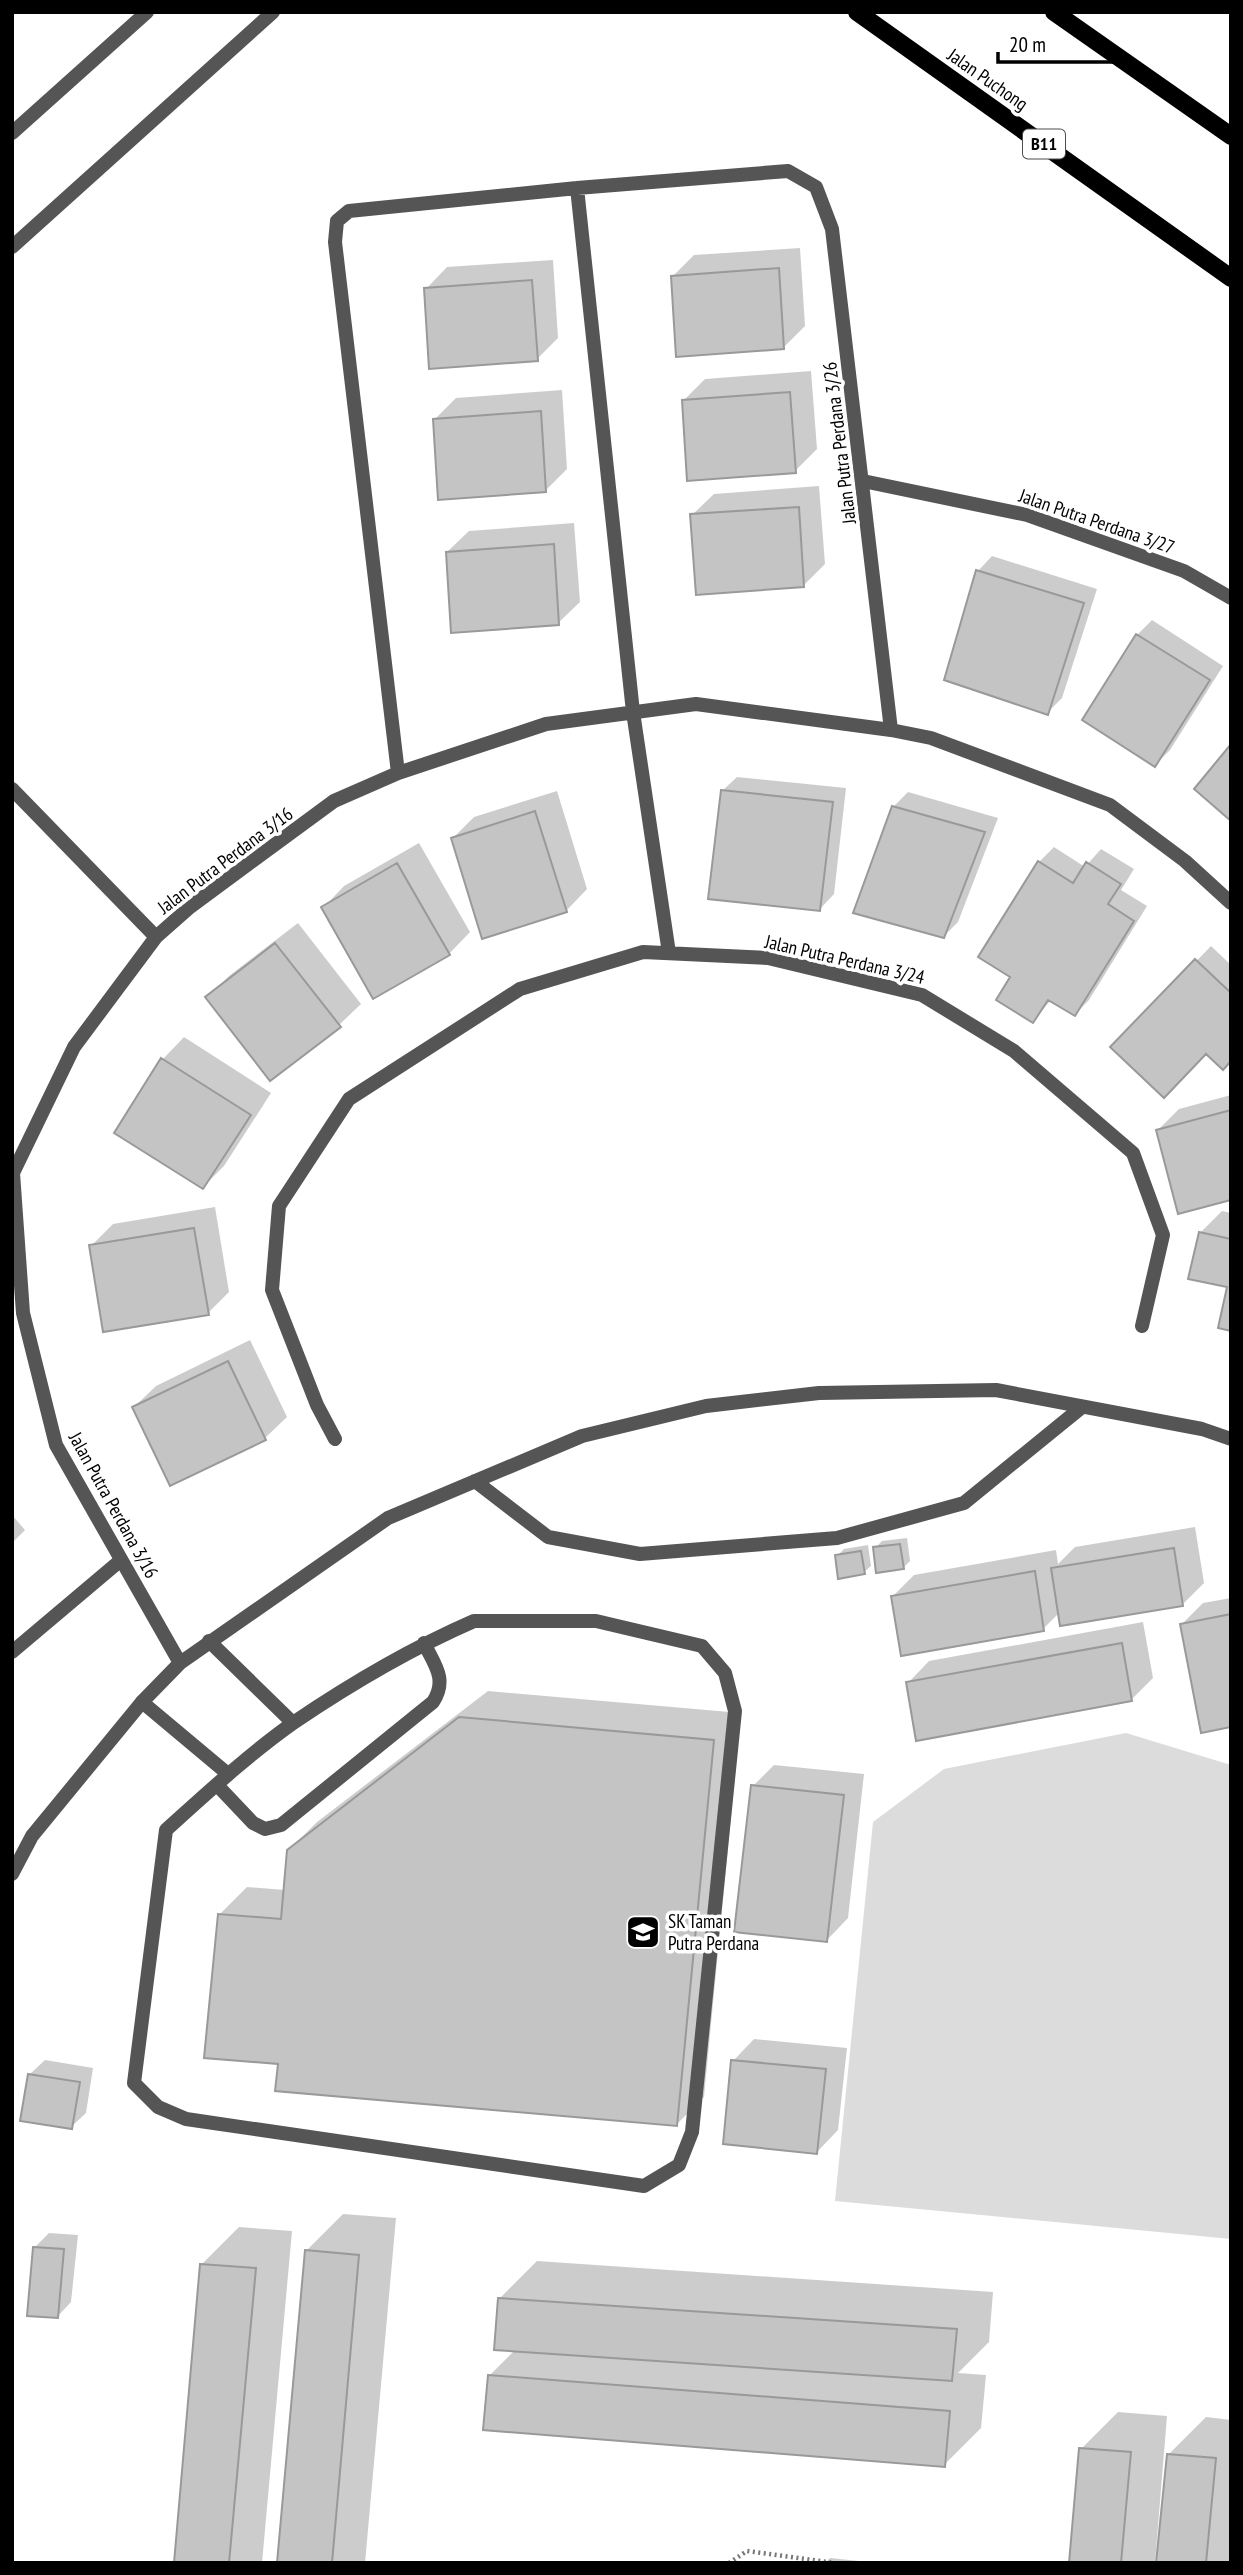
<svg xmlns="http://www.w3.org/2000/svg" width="1243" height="2575" font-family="'PT Sans Narrow',sans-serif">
  <rect width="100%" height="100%" fill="#fff"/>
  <path fill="#dcdcdc" d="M 1126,1733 L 1231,1765 L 1231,2239 L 835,2201 L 873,1822 L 944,1769 Z"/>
  <path fill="#0003" d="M 800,248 L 805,326 L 784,347 L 672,277 L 694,255 Z
    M 553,260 L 558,338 L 537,359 L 426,289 L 447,267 Z
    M 811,371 L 817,449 L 795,471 L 684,400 L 705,379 Z
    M 562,390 L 567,469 L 546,490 L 435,419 L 456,398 Z
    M 819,486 L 825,564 L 803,586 L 692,515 L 714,494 Z
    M 574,523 L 580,602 L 558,623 L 447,552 L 469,531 Z
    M 992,556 L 1097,589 L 1062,698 L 1047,713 L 978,571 Z
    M 1152,620 L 1223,666 L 1170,750 L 1155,765 L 1137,635 Z
    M 737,777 L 846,788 L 834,894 L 820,909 L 722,791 Z
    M 557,791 L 587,889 L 566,911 L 453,838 L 474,817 Z
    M 908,792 L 998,818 L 958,922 L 944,936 L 893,807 Z
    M 419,843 L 470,932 L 449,954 L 323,908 L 344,886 Z
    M 1054,847 L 1085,867 L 1101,849 L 1134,869 L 1121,890 L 1147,906 L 1089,1000 L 1075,1014 L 1051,1000 L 1033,1021 L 1012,976 L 981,957 L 1039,862 Z
    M 298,923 L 361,1004 L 339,1025 L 207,998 L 229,976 Z
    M 1211,946 L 1231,965 L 1231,1059 L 1206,1052 L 1113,1047 Z
    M 184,1037 L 271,1093 L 224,1166 L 203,1187 L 116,1132 L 163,1059 Z
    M 1231,1095 L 1231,1198 L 1158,1130 L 1179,1109 Z
    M 215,1207 L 229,1292 L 208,1313 L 91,1246 L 113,1224 Z
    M 1222,1211 L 1231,1213 L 1231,1329 L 1229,1286 L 1201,1232 Z
    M 250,1340 L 287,1417 L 265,1438 L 171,1484 L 134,1407 L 156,1386 Z
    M 12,1515 L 25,1530 L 12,1543 Z
    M 1195,1527 L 1204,1583 L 1183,1604 L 1060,1612 L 1043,1629 L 893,1596 L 914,1575 L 1056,1550 L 1058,1564 L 1075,1547 Z
    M 907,1538 L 910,1561 L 903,1568 L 875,1548 L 882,1541 Z
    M 868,1545 L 871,1566 L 864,1572 L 837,1556 L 844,1549 Z
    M 1231,1598 L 1231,1725 L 1182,1624 L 1203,1603 Z
    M 1143,1622 L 1153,1678 L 1131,1700 L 908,1683 L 929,1661 Z
    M 488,1691 L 741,1713 L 704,2097 L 677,2124 L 280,2062 L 220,1914 L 247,1887 L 285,1890 L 289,1850 L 317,1822 Z
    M 774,1765 L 864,1774 L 848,1918 L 827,1940 L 753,1786 Z
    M 754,2039 L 847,2048 L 838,2130 L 817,2152 L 733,2061 Z
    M 45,2060 L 93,2068 L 86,2113 L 71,2127 L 30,2074 Z
    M 343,2214 L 396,2218 L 365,2563 L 279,2563 L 306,2251 Z
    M 239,2227 L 292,2231 L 262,2563 L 176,2563 L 202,2264 Z
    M 49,2233 L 78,2235 L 71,2302 L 57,2317 L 35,2247 Z
    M 537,2261 L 993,2292 L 989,2342 L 958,2373 L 986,2375 L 981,2428 L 944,2465 L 490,2375 L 515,2350 L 500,2298 Z
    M 1118,2412 L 1167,2416 L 1155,2563 L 1071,2563 L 1081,2449 Z
    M 1206,2417 L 1231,2420 L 1231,2563 L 1158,2563 L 1169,2454 Z
    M 830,2558 L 878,2563 L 825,2563 Z"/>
  <path fill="#c4c4c4" stroke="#999" stroke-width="2" d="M 779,268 L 784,349 L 676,357 L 671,276 Z
    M 532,280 L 538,361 L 429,369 L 424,288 Z
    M 790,392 L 796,473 L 687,481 L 682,400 Z
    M 541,411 L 546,492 L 438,500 L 433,419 Z
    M 799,507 L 804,587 L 696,595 L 690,514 Z
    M 554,544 L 559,625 L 451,633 L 446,552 Z
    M 976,570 L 1084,603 L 1048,715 L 944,680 Z
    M 1136,634 L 1210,680 L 1155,767 L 1082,720 Z
    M 1231,744 L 1231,821 L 1194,789 Z
    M 721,790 L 833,802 L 820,911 L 708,899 Z
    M 892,806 L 985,832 L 944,938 L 853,913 Z
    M 535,811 L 567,912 L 482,939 L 451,838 Z
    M 1038,861 L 1073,883 L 1086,862 L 1121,884 L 1108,904 L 1134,921 L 1075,1016 L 1048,1000 L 1033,1023 L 996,1000 L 1010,977 L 978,957 Z
    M 397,863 L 450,955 L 373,999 L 321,907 Z
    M 275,943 L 341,1027 L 270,1081 L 205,997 Z
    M 1195,959 L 1231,993 L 1231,1061 L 1223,1070 L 1206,1054 L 1164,1098 L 1110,1047 Z
    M 161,1058 L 251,1115 L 203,1189 L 114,1133 Z
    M 1231,1110 L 1231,1200 L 1178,1214 L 1156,1130 Z
    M 194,1228 L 209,1315 L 103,1332 L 89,1245 Z
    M 1199,1232 L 1231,1239 L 1231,1331 L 1218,1328 L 1227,1287 L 1188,1279 Z
    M 228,1361 L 266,1440 L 170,1486 L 132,1407 Z
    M 900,1544 L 904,1569 L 876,1573 L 873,1547 Z
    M 1174,1548 L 1183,1606 L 1060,1626 L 1051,1568 Z
    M 861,1551 L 865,1574 L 838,1579 L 835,1555 Z
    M 1035,1571 L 1044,1631 L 901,1656 L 891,1596 Z
    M 1231,1614 L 1231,1727 L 1201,1733 L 1180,1624 Z
    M 1122,1643 L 1132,1701 L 916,1741 L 906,1682 Z
    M 459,1717 L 714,1740 L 677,2126 L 275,2091 L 278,2064 L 204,2058 L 218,1914 L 281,1919 L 287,1850 Z
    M 751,1785 L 844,1795 L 827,1942 L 734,1932 Z
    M 731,2060 L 826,2069 L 817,2154 L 723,2144 Z
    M 28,2074 L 80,2082 L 72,2129 L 20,2121 Z
    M 33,2247 L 64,2249 L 58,2318 L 27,2316 Z
    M 305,2250 L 359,2255 L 332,2563 L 277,2563 Z
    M 200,2264 L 256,2268 L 229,2563 L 174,2563 Z
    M 498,2298 L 957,2329 L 952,2381 L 494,2350 Z
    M 488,2375 L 950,2411 L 945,2467 L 483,2430 Z
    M 1079,2448 L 1131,2452 L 1121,2563 L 1069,2563 Z
    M 1167,2454 L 1216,2458 L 1206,2563 L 1156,2563 Z"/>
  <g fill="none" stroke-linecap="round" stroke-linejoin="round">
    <path stroke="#777" stroke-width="4.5" stroke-dasharray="2 3.5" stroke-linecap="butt" d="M 729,2563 L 747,2551 L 834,2563"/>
    <path stroke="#555" stroke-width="14" d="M 474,1621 L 596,1621 L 702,1646 L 725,1673 L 735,1711 L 692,2132 L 679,2165 L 644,2186 L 186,2119 L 158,2107 L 134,2083 L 166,1830 C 207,1793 248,1755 293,1723 C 349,1685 412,1648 474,1621 Z
      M 209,1641 L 293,1723
      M 142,1702 L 228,1774
      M 217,1785 L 253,1823 L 265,1829 L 281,1825 L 433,1702 C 448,1679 434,1664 424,1643"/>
    <path stroke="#555" stroke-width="14" d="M 577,188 L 633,712 L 669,953
      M 863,481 L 1027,515 L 1184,571 L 1231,598
      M 398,773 L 335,242 L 337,221 L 349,211 L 577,188 L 788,171 L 816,187 L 832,229 L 891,730
      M 12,789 L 156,937
      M 335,1439 L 317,1405 L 272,1290 L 279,1206 L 349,1099 L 520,989 L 643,952 L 768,958 L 922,995 L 1014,1051 L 1133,1153 L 1163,1235 L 1142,1326
      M 475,1481 L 548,1537 L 640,1554 L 837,1538 L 964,1503 L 1082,1407
      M 12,1652 L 121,1560
      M 180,1663 L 56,1445 L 23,1313 L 13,1173 L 74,1047 L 156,937 L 190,907 L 334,801 L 398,773 L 546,724 L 696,704 L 891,730 L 931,738 L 1110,805 L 1185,861 L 1231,903
      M 12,1874 L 32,1836 L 142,1702 L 180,1663 L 388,1518 L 582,1436 L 706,1406 L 819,1393 L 996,1390 L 1202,1429 L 1231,1439"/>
    <path stroke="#555" stroke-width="14" d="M 12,133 L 147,12
      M 12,247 L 273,12"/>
    <path stroke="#000" stroke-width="18" d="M 857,12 L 1231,278
      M 1054,12 L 1231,136"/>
  </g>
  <defs>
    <g id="school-square" transform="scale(1.75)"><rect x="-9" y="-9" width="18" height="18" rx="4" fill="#000" stroke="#fff"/><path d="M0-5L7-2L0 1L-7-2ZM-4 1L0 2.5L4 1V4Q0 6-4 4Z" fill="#fff"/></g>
  </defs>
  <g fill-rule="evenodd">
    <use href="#school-square" x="643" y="1932"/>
  </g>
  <g text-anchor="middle" stroke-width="7" stroke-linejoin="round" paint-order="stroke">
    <rect fill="#fff" stroke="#4c4c4c" stroke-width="2" x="1023" y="129.5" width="42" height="29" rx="5"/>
    <g font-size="18" font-weight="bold" fill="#000">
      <text x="1044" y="150">B11</text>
    </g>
    <g font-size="19" fill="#000" stroke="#fff">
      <text transform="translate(988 79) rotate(35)" y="7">Jalan Puchong</text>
      <text transform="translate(839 443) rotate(-97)" y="7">Jalan Putra Perdana 3/26</text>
      <text transform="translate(1097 521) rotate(19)" y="7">Jalan Putra Perdana 3/27</text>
      <text transform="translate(225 860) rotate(-37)" y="7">Jalan Putra Perdana 3/16</text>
      <text transform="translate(845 959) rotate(13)" y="7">Jalan Putra Perdana 3/24</text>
      <text transform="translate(114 1505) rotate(61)" y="7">Jalan Putra Perdana 3/16</text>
    </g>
    <g font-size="19" fill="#000" stroke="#fff" text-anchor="start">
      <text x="668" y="1928">SK Taman<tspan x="668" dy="22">Putra Perdana</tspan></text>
    </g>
  </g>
  <rect width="1243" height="2575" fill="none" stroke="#000000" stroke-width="28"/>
  <path d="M998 52v10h117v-10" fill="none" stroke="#000000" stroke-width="3.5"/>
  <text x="1009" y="52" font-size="21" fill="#000000" stroke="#ffffff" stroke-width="5" paint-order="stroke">20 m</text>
</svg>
